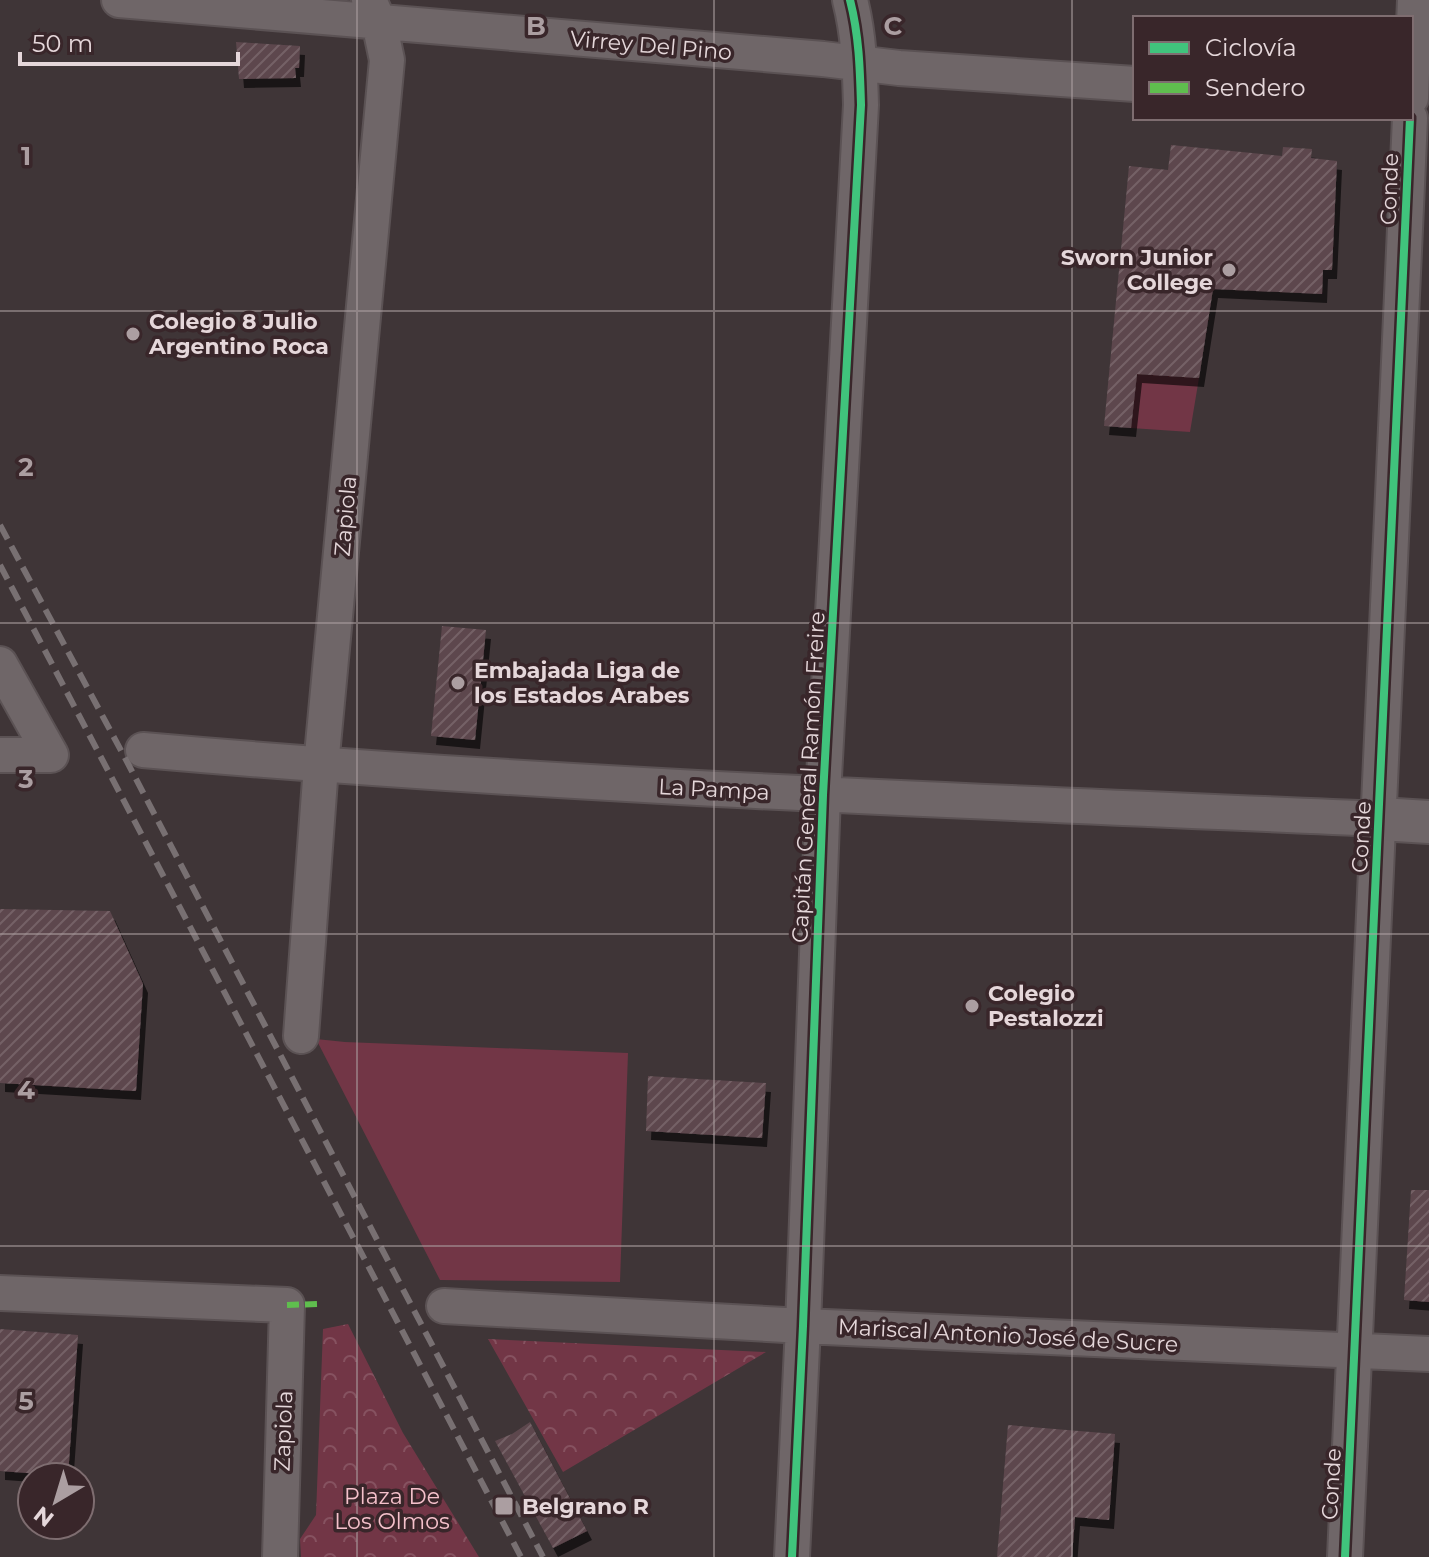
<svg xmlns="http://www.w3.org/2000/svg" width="1429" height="1557" font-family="Montserrat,sans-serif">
  <defs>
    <pattern id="park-crowns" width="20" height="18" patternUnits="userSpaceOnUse" patternTransform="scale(2)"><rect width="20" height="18" fill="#723646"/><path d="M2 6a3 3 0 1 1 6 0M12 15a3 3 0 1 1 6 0" fill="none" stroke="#865260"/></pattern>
    <pattern id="building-hatch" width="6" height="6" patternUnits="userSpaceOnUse" patternTransform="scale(2)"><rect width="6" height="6" fill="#5d474d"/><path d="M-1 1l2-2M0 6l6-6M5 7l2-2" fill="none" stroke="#746166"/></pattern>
    <filter id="shadow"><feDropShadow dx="5" dy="9" stdDeviation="0" flood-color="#0009"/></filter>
  </defs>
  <rect width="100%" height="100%" fill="#3f3537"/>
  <path fill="url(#park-crowns)" d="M 348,1324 L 403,1433 L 479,1557 L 301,1557 L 300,1539 L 316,1515 L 323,1329 Z
    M 488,1339 L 766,1352 L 563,1472 Z"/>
  <path fill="#723646" d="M 1137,374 L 1199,378 L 1190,432 L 1131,428 Z
    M 316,1039 L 345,1042 L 628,1053 L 620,1282 L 440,1280 Z"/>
  <path fill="url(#building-hatch)" filter="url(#shadow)" d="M 236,42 L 300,46 L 299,68 L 295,68 L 296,78 L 239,79 Z
    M 1171,145 L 1282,156 L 1283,147 L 1312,149 L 1311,158 L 1337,161 L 1332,270 L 1323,270 L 1322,294 L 1213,289 L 1199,378 L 1137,374 L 1131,428 L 1104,426 L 1129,166 L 1168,170 Z
    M 442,626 L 486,630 L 475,740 L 431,736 Z
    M 0,909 L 110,911 L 143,984 L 136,1091 L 0,1083 Z
    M 648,1076 L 766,1083 L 762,1138 L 646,1131 Z
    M 1411,1190 L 1429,1190 L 1429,1302 L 1404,1300 Z
    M 0,1329 L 78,1335 L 68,1476 L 0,1471 Z
    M 530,1422 L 587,1531 L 553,1548 L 495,1441 L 512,1434 Z
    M 1008,1425 L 1115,1434 L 1109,1520 L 1075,1517 L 1072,1557 L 997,1557 Z"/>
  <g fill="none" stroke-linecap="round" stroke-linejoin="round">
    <g stroke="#5b5254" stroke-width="38">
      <path id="minor" d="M 119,0 L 823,59 L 899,68 L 1135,84
        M 1411,98 L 1415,0
        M 0,664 L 51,755 L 0,755
        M 143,750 C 554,786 967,801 1380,819
        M 301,1036 L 321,766 L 387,60 L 379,22 L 369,0
        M 0,1293 L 287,1305 L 280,1557
        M 444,1306 L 803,1326 L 1429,1354
        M 792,1557 L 803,1326 L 823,795 L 861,105 C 860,69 859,35 850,0
        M 1345,1557 L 1410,118"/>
    </g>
    <g stroke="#5b5254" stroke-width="46">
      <path id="tertiary" d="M 1380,819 L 1429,822"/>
    </g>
    <use href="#minor" stroke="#6f6668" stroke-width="34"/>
    <use href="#tertiary" stroke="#6f6668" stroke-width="42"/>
    <path stroke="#787072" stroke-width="6" stroke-dasharray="16 8" stroke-linecap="butt" d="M 0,525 L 124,756 L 543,1557
      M 0,565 L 521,1557"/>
    <path stroke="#5fbe4e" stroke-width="6" stroke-dasharray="12 6" stroke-linecap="butt" d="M 287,1305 L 318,1304"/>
    <g stroke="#39262a" stroke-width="13">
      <path id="cycleway" d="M 792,1557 L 803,1326 L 823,795 L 861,105 C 860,69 859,35 850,0
        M 1345,1557 L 1410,118"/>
    </g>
    <use href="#cycleway" stroke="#40c37c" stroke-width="8"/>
  </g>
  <path fill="none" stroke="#ab9ea1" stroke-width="2" stroke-opacity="0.55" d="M 357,0 L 357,1557M 714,0 L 714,1557M 1072,0 L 1072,1557M 0,311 L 1429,311M 0,623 L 1429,623M 0,934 L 1429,934M 0,1246 L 1429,1246"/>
  <g fill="#ab9ea1" stroke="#39262a" stroke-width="3">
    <circle cx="1229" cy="270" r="8"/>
    <circle cx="133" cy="334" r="8"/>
    <circle cx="458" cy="683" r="8"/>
    <circle cx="972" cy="1006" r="8"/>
    <rect x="494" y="1496" width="20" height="20" rx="4"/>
  </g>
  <g text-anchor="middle" stroke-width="7" stroke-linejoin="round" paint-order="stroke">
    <g font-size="22" fill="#e5d7da" stroke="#39262a">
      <text transform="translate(651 45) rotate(5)" y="8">Virrey Del Pino</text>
      <text transform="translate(1389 189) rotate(-88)" y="8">Conde</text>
      <text transform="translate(345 516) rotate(-85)" y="8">Zapiola</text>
      <text transform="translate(808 777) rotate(-87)" y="8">Capitán General Ramón Freire</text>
      <text transform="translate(714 789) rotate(3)" y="8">La Pampa</text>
      <text transform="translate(1361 837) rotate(-87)" y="8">Conde</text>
      <text transform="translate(1008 1335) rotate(3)" y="8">Mariscal Antonio José de Sucre</text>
      <text transform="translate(283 1431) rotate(-88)" y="8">Zapiola</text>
      <text transform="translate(1331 1484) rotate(-87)" y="8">Conde</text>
    </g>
    <g font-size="22" font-weight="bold" fill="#e5d7da" stroke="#39262a" text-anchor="start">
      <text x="1213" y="265" text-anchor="end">Sworn Junior<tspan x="1213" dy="25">College</tspan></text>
      <text x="149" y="329">Colegio 8 Julio<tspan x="149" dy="25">Argentino Roca</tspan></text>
      <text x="474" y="678">Embajada Liga de<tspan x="474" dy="25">los Estados Arabes</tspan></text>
      <text x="988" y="1001">Colegio<tspan x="988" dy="25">Pestalozzi</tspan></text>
      <text x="522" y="1514">Belgrano R</text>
    </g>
    <g font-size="22" fill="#f5c1cb" stroke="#39262a">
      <text x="392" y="1504">Plaza De<tspan x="392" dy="25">Los Olmos</tspan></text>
    </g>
  </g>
  <g font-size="26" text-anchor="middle" font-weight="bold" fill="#ab9ea1" stroke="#39262a" stroke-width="7" stroke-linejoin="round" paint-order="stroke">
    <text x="536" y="35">B</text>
    <text x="893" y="35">C</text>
    <text x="26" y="165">1</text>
    <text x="26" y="476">2</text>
    <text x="26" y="788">3</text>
    <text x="26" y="1099">4</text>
    <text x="26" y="1410">5</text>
  </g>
  <rect x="1133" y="16" width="280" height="104" fill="#39262a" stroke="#7e6d70" stroke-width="2"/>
  <rect x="1149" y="42" width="40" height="12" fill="#40c37c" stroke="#7e6d70" stroke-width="2"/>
  <text x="1205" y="56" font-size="24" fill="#e5d7da">Ciclovía</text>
  <rect x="1149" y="82" width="40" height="12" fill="#5fbe4e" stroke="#7e6d70" stroke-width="2"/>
  <text x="1205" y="96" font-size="24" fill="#e5d7da">Sendero</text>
  <g transform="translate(56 1501) rotate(218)"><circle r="38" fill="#39262a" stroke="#7e6d70" stroke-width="2"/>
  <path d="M0-6L14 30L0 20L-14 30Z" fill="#ab9ea1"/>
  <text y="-12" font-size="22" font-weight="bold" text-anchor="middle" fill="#e5d7da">N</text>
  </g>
  <path d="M20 52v12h218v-12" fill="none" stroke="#e5d7da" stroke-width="4"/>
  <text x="32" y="52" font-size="24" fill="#e5d7da" stroke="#39262a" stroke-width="6" paint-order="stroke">50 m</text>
</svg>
